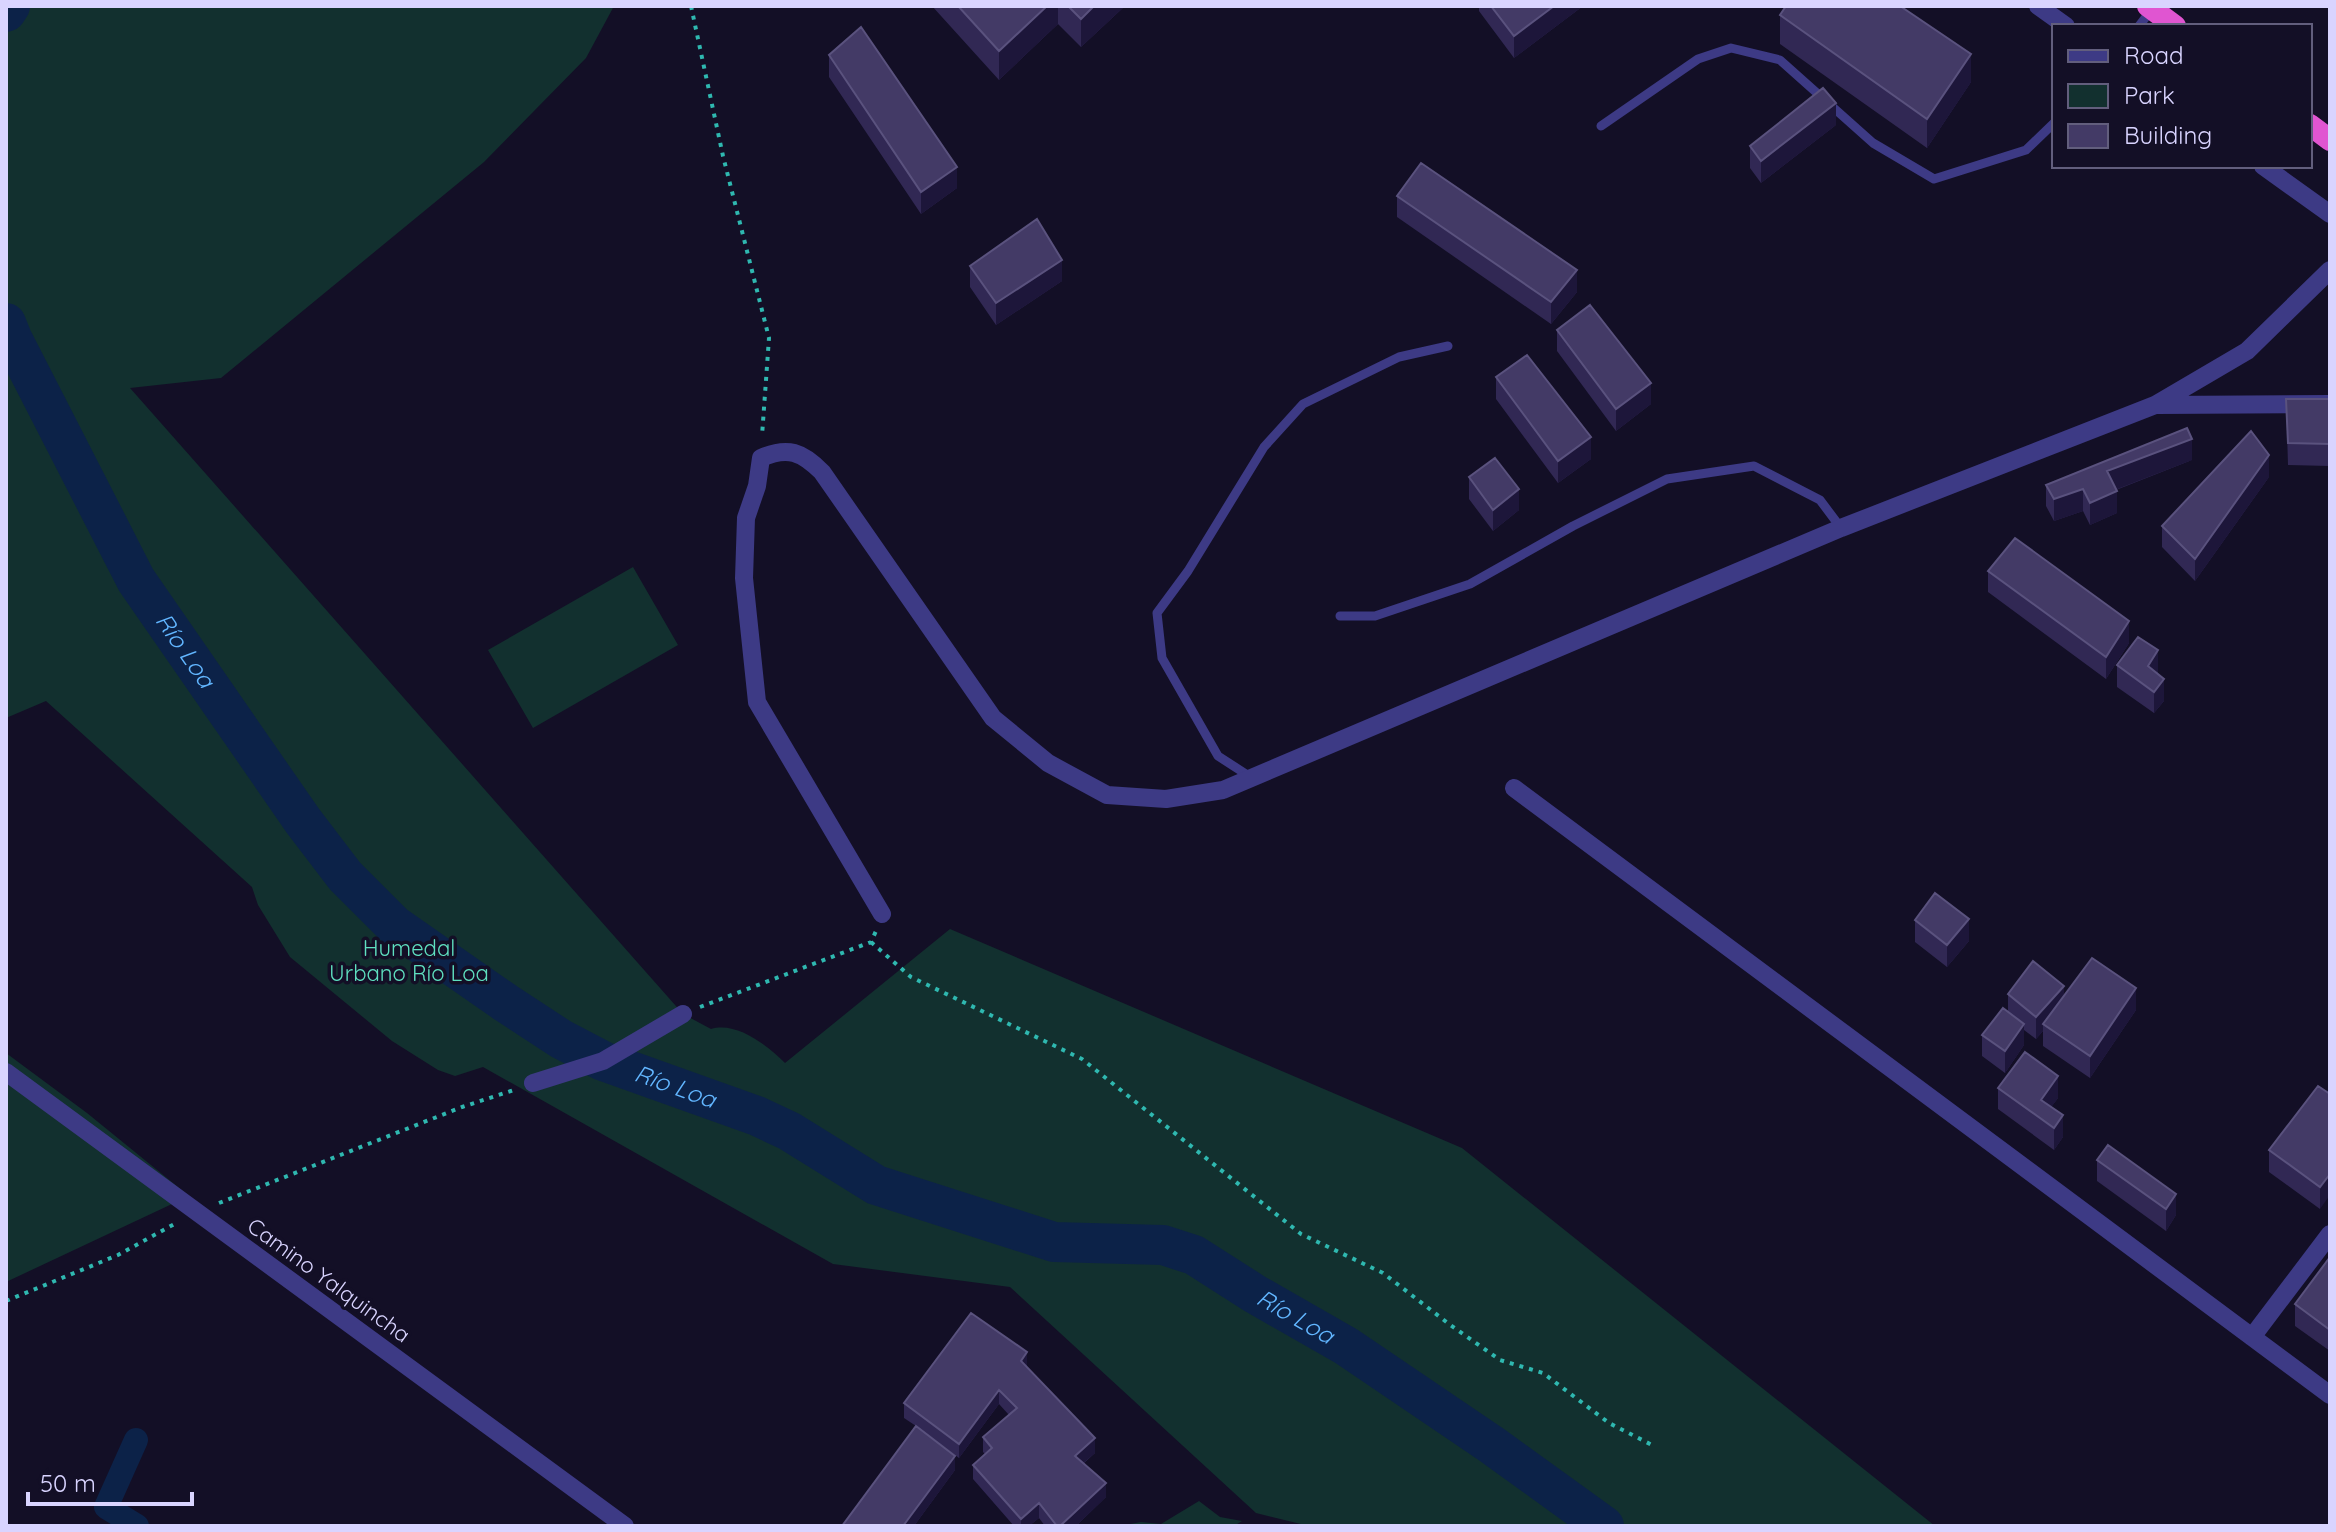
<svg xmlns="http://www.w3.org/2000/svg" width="2336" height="1532" font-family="Quicksand,sans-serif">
  <rect width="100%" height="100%" fill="#130f26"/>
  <path fill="#12302f" d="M 6,6 L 614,6 L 586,58 L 484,162 L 221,378 L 130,388 L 683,1014 L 711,1029 C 737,1021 768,1046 785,1063 L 950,929 L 1462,1148 L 1935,1526 L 1309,1526 L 1256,1513 L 1010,1287 L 833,1264 L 483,1067 L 455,1076 L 438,1070 L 392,1041 L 290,957 L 258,905 L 252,887 L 46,701 L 6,718 Z
    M 633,567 L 678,645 L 533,728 L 488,650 Z
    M 6,1053 L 87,1113 L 189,1196 L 6,1282 Z
    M 1199,1501 L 1220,1517 L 1242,1521 L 1234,1526 L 1120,1526 L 1141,1522 L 1161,1524 Z"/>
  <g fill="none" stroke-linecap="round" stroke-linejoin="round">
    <path stroke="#0c2248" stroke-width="24" d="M 136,1440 L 106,1507 L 137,1526"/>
    <g stroke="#0c2248" stroke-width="40">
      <path d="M 6,12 L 10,6"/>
      <path id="s1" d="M 6,323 L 12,338 L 136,580 L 303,821 L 345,876 L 394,925 L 506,1003 L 561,1039 L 603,1061 L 757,1116 L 789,1131 L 876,1185 L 1054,1242 L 1163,1245 L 1194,1255 L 1255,1294 L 1346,1346 L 1492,1445 L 1604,1526"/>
    </g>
    <path stroke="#2fb8b0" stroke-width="4" stroke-dasharray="4 6" stroke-linecap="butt" d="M 691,6 L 723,156 L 769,338 L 762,436
      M 871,942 L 911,977 L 1082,1059 L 1301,1234 L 1383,1273 L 1449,1324 L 1500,1360 L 1543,1373 L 1609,1423 L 1652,1445
      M 700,1007 L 871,942 L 876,931
      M 219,1203 L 462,1107 L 517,1089
      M 6,1301 L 118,1255 L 178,1222"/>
    <path stroke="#3d3a85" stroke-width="9" d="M 2139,26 L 2152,9
      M 1601,126 L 1698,59 L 1731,48 L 1780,60 L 1873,143 L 1934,179 L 2026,150 L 2054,123
      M 1340,616 L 1375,616 L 1470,584 L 1573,526 L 1667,479 L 1754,466 L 1820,500 L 1841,528
      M 1252,778 L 1218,756 L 1162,658 L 1157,613 L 1188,571 L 1264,447 L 1303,404 L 1399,357 L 1448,346"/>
    <path stroke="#3d3a85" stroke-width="18" d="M 2038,6 L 2066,26
      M 2263,166 L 2330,214
      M 2157,405 L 2330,404
      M 1514,788 L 2330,1395
      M 882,914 L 757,702 L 744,578 L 746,518 L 757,486 L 761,458 C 788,446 802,452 822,472 L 993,718 L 1048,763 L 1107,795 L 1166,799 L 1223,790 L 1841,528 L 2155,405 L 2247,351 L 2330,270
      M 6,1072 L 625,1526
      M 533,1083 L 603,1061 L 683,1014
      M 2252,1337 L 2330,1234"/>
    <path stroke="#e055d1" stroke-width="22" d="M 2148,6 L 2175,26
      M 2310,125 L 2330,140"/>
  </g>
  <path fill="#312854" d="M 932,6 L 1125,6 L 1081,47 L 1058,24 L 999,80 Z
    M 1479,6 L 1583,6 L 1514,58 L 1479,11 Z
    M 1780,15 L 1971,82 L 1927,148 L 1780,44 Z
    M 829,55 L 957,188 L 921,214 L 829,77 Z
    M 1836,125 L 1761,183 L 1750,168 L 1750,146 Z
    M 1397,196 L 1577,292 L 1551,324 L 1397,217 Z
    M 970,266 L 1062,281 L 996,325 L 970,287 Z
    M 1557,330 L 1651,404 L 1616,431 L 1557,351 Z
    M 1496,377 L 1591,459 L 1558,483 L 1496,399 Z
    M 2286,399 L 2330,399 L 2330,466 L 2288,465 Z
    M 2192,460 L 2116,490 L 2117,513 L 2090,525 L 2083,511 L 2054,521 L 2046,506 L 2046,485 Z
    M 1469,477 L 1519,510 L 1493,531 L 1469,499 Z
    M 2269,477 L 2195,581 L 2162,547 L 2162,526 Z
    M 1988,571 L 2129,643 L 2106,679 L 1988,592 Z
    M 2117,665 L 2158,672 L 2157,674 L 2164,701 L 2154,713 L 2117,687 Z
    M 2330,702 L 2330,728 L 2328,727 L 2328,705 Z
    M 1915,920 L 1969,941 L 1947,967 L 1915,942 Z
    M 2008,994 L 2064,995 L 2136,1010 L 2090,1078 L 2043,1046 L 2043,1031 L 2036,1039 L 2024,1030 L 2024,1045 L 2005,1073 L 1982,1056 L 1982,1035 L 2008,1012 Z
    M 1998,1088 L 2058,1098 L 2051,1107 L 2063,1137 L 2054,1150 L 1998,1109 Z
    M 2330,1094 L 2320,1209 L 2269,1172 L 2269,1150 Z
    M 2097,1160 L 2176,1215 L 2166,1231 L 2097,1181 Z
    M 2330,1257 L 2330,1351 L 2295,1326 L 2295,1304 Z
    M 1027,1367 L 1095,1453 L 1084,1463 L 1106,1497 L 1076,1526 L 1045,1526 L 1039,1518 L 1029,1526 L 1014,1526 L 973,1479 L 973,1465 L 985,1454 L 983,1452 L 983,1437 L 1009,1415 L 999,1404 L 959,1458 L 924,1432 L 955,1470 L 914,1526 L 842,1526 L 916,1426 L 904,1418 L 904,1403 Z"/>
  <path fill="#1d163a" d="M 1047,6 L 1058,6 L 1058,24 L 999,80 L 999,51 Z
    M 1094,6 L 1125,6 L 1081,47 L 1081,19 Z
    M 1554,6 L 1583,6 L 1514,58 L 1514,36 Z
    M 1971,54 L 1971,82 L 1927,148 L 1927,119 Z
    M 1836,103 L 1836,125 L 1761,183 L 1761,161 Z
    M 957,167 L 957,188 L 921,214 L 921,192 Z
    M 1062,260 L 1062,281 L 996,325 L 996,303 Z
    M 1577,270 L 1577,292 L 1551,324 L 1551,302 Z
    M 1651,383 L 1651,404 L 1616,431 L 1616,409 Z
    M 1591,437 L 1591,459 L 1558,483 L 1558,461 Z
    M 2192,439 L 2192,460 L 2107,493 L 2107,471 Z
    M 2269,455 L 2269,477 L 2195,581 L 2195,559 Z
    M 1519,489 L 1519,510 L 1493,531 L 1493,510 Z
    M 2083,489 L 2083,511 L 2054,521 L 2054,499 Z
    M 2117,491 L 2117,513 L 2090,525 L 2090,503 Z
    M 2129,621 L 2129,643 L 2106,679 L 2106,657 Z
    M 2158,650 L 2158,672 L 2148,688 L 2148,666 Z
    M 2164,679 L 2164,701 L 2154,713 L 2154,692 Z
    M 1969,919 L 1969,941 L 1947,967 L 1947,945 Z
    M 2064,986 L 2064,1007 L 2043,1024 L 2043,1031 L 2036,1039 L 2036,1017 Z
    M 2136,988 L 2136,1010 L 2090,1078 L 2090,1056 Z
    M 2024,1024 L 2024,1045 L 2005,1073 L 2005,1051 Z
    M 2058,1076 L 2058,1098 L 2042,1120 L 2041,1100 Z
    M 2063,1115 L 2063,1137 L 2054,1150 L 2054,1128 Z
    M 2330,1174 L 2330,1195 L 2320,1209 L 2320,1187 Z
    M 2176,1194 L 2176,1215 L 2166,1231 L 2166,1209 Z
    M 1027,1352 L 1027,1367 L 1021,1375 L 1021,1361 Z
    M 999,1390 L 999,1404 L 959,1458 L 959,1444 Z
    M 1095,1438 L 1095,1453 L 1075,1470 L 1075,1456 Z
    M 955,1456 L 955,1470 L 914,1526 L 903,1526 Z
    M 1106,1483 L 1106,1497 L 1076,1526 L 1060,1526 Z
    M 1039,1503 L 1039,1518 L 1029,1526 L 1021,1526 L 1021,1519 Z"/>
  <path fill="#433a66" stroke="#5a527e" stroke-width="2" d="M 958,6 L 1047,6 L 999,51 Z
    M 1068,6 L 1094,6 L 1081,19 Z
    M 1491,6 L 1554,6 L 1514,36 Z
    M 1786,6 L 1900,6 L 1971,54 L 1927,119 L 1780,15 Z
    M 861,27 L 957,167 L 921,192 L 829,55 Z
    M 1823,88 L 1836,103 L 1761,161 L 1750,146 Z
    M 1421,163 L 1577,270 L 1551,302 L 1397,196 Z
    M 1037,219 L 1062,260 L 996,303 L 970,266 Z
    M 1590,305 L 1651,383 L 1616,409 L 1557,330 Z
    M 1527,355 L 1591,437 L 1558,461 L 1496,377 Z
    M 2286,399 L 2330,399 L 2330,444 L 2288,443 Z
    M 2187,428 L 2192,439 L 2107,471 L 2117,491 L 2090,503 L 2083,489 L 2054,499 L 2046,485 Z
    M 2251,431 L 2269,455 L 2195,559 L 2162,526 Z
    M 1495,458 L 1519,489 L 1493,510 L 1469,477 Z
    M 2015,538 L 2129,621 L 2106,657 L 1988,571 Z
    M 2138,637 L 2158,650 L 2148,666 L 2164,679 L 2154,692 L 2117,665 Z
    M 1935,893 L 1969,919 L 1947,945 L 1915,920 Z
    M 2092,958 L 2136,988 L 2090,1056 L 2043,1024 Z
    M 2033,961 L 2064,986 L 2036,1017 L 2008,994 Z
    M 2003,1008 L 2024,1024 L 2005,1051 L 1982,1035 Z
    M 2025,1052 L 2058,1076 L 2041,1100 L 2063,1115 L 2054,1128 L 1998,1088 Z
    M 2318,1086 L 2330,1094 L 2330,1174 L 2320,1187 L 2269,1150 Z
    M 2108,1145 L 2176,1194 L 2166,1209 L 2097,1160 Z
    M 2330,1257 L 2330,1330 L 2295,1304 Z
    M 971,1313 L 1027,1352 L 1021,1361 L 1095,1438 L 1075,1456 L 1106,1483 L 1060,1526 L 1057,1526 L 1039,1503 L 1021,1519 L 973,1465 L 992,1448 L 983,1437 L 1017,1408 L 999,1390 L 959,1444 L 904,1403 Z
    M 916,1426 L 955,1456 L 903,1526 L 842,1526 Z"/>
  <g text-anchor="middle" stroke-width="7" stroke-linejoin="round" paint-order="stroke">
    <g font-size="22" fill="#5fe0c0" stroke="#130f26">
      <text x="409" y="956">Humedal<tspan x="409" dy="25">Urbano Río Loa</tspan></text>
    </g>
    <g font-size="22" fill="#d9d4ff" stroke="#130f26">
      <text transform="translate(329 1280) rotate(36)" y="8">Camino Yalquincha</text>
    </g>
    <g font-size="24" font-style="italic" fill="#62b6ff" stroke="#130f26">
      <text dy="8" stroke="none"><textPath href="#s1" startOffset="374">Río Loa</textPath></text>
      <text dy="8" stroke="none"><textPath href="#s1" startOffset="1046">Río Loa</textPath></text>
      <text dy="8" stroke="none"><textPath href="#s1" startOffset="1718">Río Loa</textPath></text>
    </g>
  </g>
  <rect width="2336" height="1532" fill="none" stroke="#d9d4ff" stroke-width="16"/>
  <rect x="2052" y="24" width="260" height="144" fill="#130f26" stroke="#625e7d" stroke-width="2"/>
  <rect x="2068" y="50" width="40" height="12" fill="#3d3a85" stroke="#625e7d" stroke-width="2"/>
  <text x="2124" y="64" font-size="24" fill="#d9d4ff">Road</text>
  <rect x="2068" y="84" width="40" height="24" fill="#12302f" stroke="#625e7d" stroke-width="2"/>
  <text x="2124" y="104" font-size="24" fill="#d9d4ff">Park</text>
  <rect x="2068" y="124" width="40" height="24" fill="#433a66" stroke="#625e7d" stroke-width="2"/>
  <text x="2124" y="144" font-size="24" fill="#d9d4ff">Building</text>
  <path d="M28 1492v12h164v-12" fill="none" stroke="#d9d4ff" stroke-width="4"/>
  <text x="40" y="1492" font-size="24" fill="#d9d4ff" stroke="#130f26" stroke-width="6" paint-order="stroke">50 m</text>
</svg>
